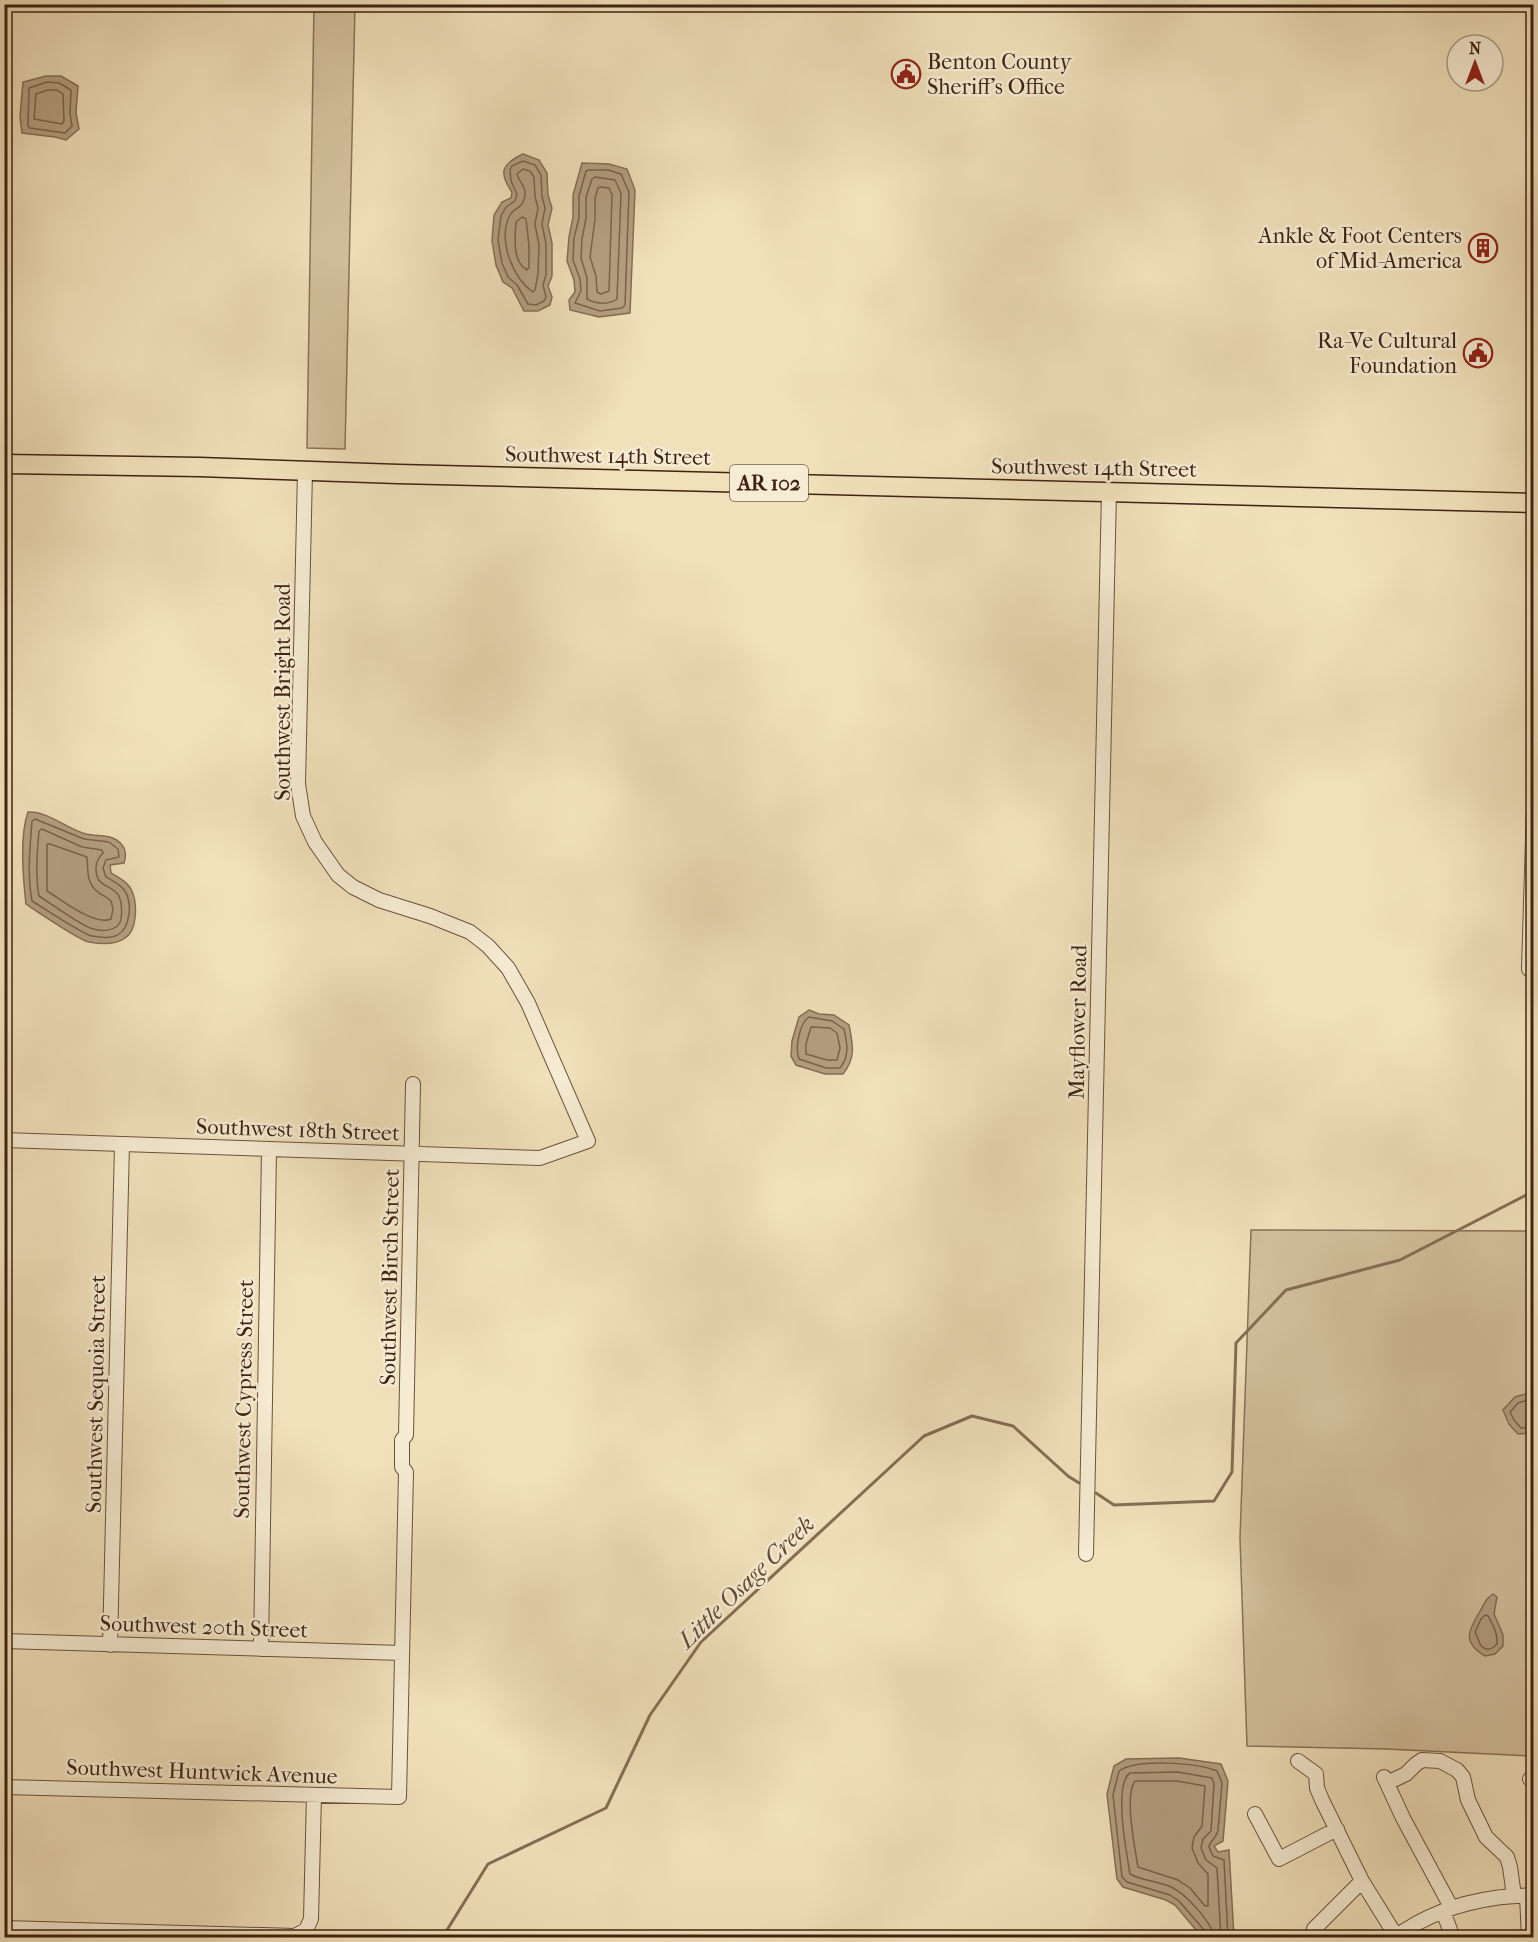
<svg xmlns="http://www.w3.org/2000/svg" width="1538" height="1942" font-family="'IM FELL French Canon',serif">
  <rect width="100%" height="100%" fill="#f1e1bb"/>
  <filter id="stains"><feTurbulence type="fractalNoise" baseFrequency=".00333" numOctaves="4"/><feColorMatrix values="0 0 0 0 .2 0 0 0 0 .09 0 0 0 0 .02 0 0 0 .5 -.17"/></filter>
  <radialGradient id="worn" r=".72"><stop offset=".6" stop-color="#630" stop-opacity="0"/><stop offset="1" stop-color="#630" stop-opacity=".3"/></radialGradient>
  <path fill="#d3c19e" stroke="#897258" stroke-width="1.5" d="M 314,5 L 355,5 L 345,449 L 307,448 Z
    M 1251,1230 L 1533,1231 L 1533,1756 L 1387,1749 L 1247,1746 L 1240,1538 Z"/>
  <path fill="#b4a082" stroke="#856e55" stroke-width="1.5" d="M 46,76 L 61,76 L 78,86 L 76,113 L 79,129 L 66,140 L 55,137 L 22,133 L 20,117 L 23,82 Z
    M 523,154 L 539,160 L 547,173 L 548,195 L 552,208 L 548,225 L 552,243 L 552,276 L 548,286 L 552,297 L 550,305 L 538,311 L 524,311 L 512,288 L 503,282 L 496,265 L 492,241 L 494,215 L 502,202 L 511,198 L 512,192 C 498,172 502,164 523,154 Z
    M 582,163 L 609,164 L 627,169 L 635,190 L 630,313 L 599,317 L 570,310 L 569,300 L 575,292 L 574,280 L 567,261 L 569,237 L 573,217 L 573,195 Z
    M 28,812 C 48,811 67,829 86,834 C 99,837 112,833 122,845 C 126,850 126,857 124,863 L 110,865 L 111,873 C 118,877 128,882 132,891 C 137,903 138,930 125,938 C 116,945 100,944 89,942 C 79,940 38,912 26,904 C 23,878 19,837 28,812 Z
    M 809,1010 L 819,1014 L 834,1015 L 849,1025 C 853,1045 856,1058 843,1074 L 825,1074 L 796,1065 L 791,1056 L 792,1041 L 799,1017 Z
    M 1533,1392 L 1533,1433 L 1518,1434 L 1509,1424 L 1503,1410 L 1515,1397 Z
    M 1493,1594 L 1497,1597 L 1494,1614 L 1503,1635 L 1503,1646 L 1495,1654 L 1485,1656 C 1459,1641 1471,1627 1482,1608 C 1485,1602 1487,1598 1493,1594 Z
    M 1179,1758 L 1221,1764 L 1228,1781 L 1223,1841 L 1214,1846 L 1218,1852 L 1229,1850 L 1234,1937 L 1202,1937 L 1175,1905 L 1166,1900 L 1123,1887 L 1117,1879 L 1107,1794 L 1114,1766 L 1126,1759 Z"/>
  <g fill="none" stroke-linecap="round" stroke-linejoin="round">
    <path stroke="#7a624a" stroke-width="1.5" d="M 47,82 L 59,83 L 71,90 L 70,114 L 72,126 L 65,133 L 30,128 L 28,126 L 29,88 Z
      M 48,90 L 57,90 L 63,94 L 64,121 L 62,124 L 34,119 L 36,94 Z
      M 523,161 L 535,165 L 541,175 L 542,196 L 545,208 L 542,224 L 546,244 L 546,275 L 543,285 L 546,297 L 544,301 L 536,305 L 528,304 L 517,285 L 508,277 L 502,263 L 498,240 L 501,216 L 506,207 L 515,201 L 517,194 L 511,181 L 510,170 L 512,166 Z
      M 523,169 L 530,171 L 534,177 L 535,197 L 538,208 L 535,224 L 539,245 L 538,274 L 535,290 L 533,292 C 513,278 498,241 509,217 C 513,207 523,210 525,195 C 526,186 519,182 517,174 Z
      M 589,170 L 608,170 L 621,174 L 629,192 L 625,305 L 622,308 L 600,311 L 575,303 L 581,291 L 580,279 L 573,260 L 574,238 L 579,218 L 579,196 L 586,171 Z
      M 595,177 L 615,180 L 621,193 L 617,299 C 609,305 596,304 587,299 L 587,278 L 581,258 L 582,239 L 586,218 L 586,197 L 592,179 Z
      M 601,187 L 609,188 L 612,195 L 609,291 L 601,294 L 597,292 L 596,276 L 590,257 L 595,219 L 595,198 L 598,188 Z
      M 522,217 L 526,219 L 529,245 L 529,267 L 527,270 C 512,262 515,236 516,222 Z
      M 35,819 L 84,839 L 109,842 L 118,849 L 119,857 L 106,860 L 103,868 L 106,877 C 113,881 120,884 125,891 C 129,897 130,907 129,914 C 126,937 113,940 92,936 C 84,935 42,907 32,901 C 27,875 30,847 32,821 Z
      M 42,829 L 82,847 L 102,850 L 103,853 C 96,860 94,869 98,879 C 103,887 114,887 119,896 C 122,903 122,912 121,919 C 119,932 100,932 90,928 C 76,922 53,905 39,896 C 35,876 37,852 39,831 Z
      M 47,844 L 50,844 L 87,857 C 88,870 86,884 99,893 C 104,896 107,897 111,901 L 113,909 L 111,919 C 94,926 62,900 47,891 Z
      M 809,1017 L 832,1021 L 844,1029 C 847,1043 850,1056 840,1068 L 826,1068 L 799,1059 C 795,1048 799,1024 809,1017 Z
      M 811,1027 L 830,1028 L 837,1033 L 840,1048 L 837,1060 L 827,1060 L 806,1054 L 806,1044 Z
      M 1534,1398 L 1518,1403 L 1510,1412 L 1514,1420 L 1521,1428 L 1534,1428
      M 1485,1615 L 1488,1616 C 1493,1625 1498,1634 1497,1644 C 1491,1650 1487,1651 1481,1646 L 1475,1632 L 1481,1619 Z
      M 1135,1781 L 1177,1781 L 1205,1786 L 1202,1826 L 1194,1837 L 1192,1848 L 1198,1863 L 1208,1874 L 1208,1906 L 1205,1906 L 1190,1888 L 1178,1880 L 1138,1867 C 1135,1848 1124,1796 1135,1781 Z
      M 1206,1938 L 1205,1931 L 1179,1901 L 1170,1895 L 1127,1882 L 1122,1877 L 1113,1795 L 1119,1771 C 1137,1758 1197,1763 1217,1771 L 1222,1783 L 1218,1830 C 1217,1838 1210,1840 1209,1847 L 1213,1856 L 1224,1860 L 1228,1938
      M 1214,1938 C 1213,1923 1185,1893 1171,1887 C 1158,1881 1142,1881 1130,1874 C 1127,1855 1113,1784 1130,1773 L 1178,1772 L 1212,1778 L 1214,1784 L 1211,1831 L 1203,1839 L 1201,1848 L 1206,1860 L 1217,1868 L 1221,1938"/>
    <path stroke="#856e55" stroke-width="3" d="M 1096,1493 L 1114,1505 L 1214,1501 L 1232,1472 L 1236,1343 L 1286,1290 L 1400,1260 L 1534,1191
      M 442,1938 L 488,1864 L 606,1808 L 650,1715 L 701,1642 L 924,1436 L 972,1416 L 1013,1426 L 1068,1476 L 1079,1483"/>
    <g stroke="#6c523c" stroke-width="16">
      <path id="minor" d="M 1529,969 L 1534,805
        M 4,1140 L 540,1158 L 588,1141 L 528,1003 L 508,968 L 488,946 L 470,932 L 430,916 L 379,900 L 353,887 L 338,875 L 315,842 L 303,816 L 298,784 L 305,471
        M 1086,1554 L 1109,491
        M 4,1641 L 402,1653
        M 110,1645 L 122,1144
        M 261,1649 L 269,1150
        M 1298,1761 L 1316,1774 L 1317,1788 L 1322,1800 L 1362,1881 L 1396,1936
        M 1384,1777 L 1403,1818 L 1451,1907
        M 1530,1779 L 1534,1781
        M 1387,1783 L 1406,1774 L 1416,1764 L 1422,1760 L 1440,1761 L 1457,1770 L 1463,1777 L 1468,1800 L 1486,1837 L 1507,1857 L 1510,1867 L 1514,1896
        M 4,1787 L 399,1797 L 406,1472 L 402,1467 L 402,1440 L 406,1435 L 413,1084
        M 1255,1814 L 1279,1859 L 1337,1829
        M 1527,1896 L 1529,1938
        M 1443,1911 L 1453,1938
        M 4,1928 L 295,1936 L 306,1930 L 311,1919 L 314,1795
        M 1314,1929 L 1362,1881
        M 1394,1938 C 1424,1916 1459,1903 1495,1898 C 1508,1896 1521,1896 1534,1895"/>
    </g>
    <g stroke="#3f2312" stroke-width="21">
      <path id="major" d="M 4,464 L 200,467 L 398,474 L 1534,503"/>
    </g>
    <use href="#minor" stroke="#f6ecd3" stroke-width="14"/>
    <use href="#major" stroke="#f1e1bb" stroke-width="18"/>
  </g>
  <defs>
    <g id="civic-ring" transform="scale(1.5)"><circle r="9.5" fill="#f6ecd3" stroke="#8f2418" stroke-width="1.5"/><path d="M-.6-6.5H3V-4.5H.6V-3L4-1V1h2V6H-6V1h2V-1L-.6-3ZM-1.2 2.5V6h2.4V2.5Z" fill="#8f2418"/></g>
    <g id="building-ring" transform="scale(1.5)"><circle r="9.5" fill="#f6ecd3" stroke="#8f2418" stroke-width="1.5"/><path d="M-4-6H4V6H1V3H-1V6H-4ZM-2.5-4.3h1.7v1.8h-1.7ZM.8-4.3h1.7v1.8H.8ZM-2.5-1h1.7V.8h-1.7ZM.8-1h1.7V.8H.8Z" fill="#8f2418"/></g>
  </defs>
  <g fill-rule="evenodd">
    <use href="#civic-ring" x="906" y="74"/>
    <use href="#building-ring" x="1483" y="248"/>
    <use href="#civic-ring" x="1478" y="353"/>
  </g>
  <g text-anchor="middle" stroke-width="5" stroke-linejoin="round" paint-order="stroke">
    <rect fill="#f6ecd3" stroke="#765f4c" stroke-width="1.5" x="730" y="465" width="78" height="36" rx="4.5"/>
    <g font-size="21" font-weight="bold" fill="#3f2312">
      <text x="769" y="490">AR 102</text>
    </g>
    <g font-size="22" fill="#3f2312" stroke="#f6ecd3" text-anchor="end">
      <text x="927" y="69" text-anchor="start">Benton County<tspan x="927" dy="25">Sheriff's Office</tspan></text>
      <text x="1462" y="243">Ankle &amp; Foot Centers<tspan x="1462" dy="25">of Mid-America</tspan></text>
      <text x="1457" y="348">Ra-Ve Cultural<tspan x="1457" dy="25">Foundation</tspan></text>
    </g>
    <g font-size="22" fill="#3f2312" stroke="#f6ecd3">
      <text transform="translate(608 455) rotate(1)" y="8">Southwest 14th Street</text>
      <text transform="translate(1094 467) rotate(1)" y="8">Southwest 14th Street</text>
      <text transform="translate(282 692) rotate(-90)" y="8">Southwest Bright Road</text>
      <text transform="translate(1077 1022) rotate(-89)" y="8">Mayflower Road</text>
      <text transform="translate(298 1129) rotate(2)" y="8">Southwest 18th Street</text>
      <text transform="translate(389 1277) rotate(-89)" y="8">Southwest Birch Street</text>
      <text transform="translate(95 1394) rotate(-89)" y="8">Southwest Sequoia Street</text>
      <text transform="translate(243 1399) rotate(-89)" y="8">Southwest Cypress Street</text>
      <text transform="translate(204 1626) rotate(2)" y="8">Southwest 20th Street</text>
      <text transform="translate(202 1771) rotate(2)" y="8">Southwest Huntwick Avenue</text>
    </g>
    <g font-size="24" font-style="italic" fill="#624834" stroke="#f6ecd3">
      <text transform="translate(746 1582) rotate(-44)" y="8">Little Osage Creek</text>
    </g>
  </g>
  <rect width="1538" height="1942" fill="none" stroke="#f1e1bb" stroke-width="24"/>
  <rect x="6" y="6" width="1526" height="1930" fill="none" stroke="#3f2312" stroke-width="3"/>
  <rect x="12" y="12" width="1514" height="1918" fill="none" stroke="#3f2312" stroke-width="1.5"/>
  <g transform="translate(1475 63)"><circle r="28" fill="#f6ecd3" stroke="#ad9c86" stroke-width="1.5"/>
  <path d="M0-4.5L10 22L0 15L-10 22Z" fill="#8f2418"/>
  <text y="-9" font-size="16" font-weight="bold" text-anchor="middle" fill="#3f2312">N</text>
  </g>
  <rect width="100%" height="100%" filter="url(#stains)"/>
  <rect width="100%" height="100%" fill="url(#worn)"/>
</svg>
